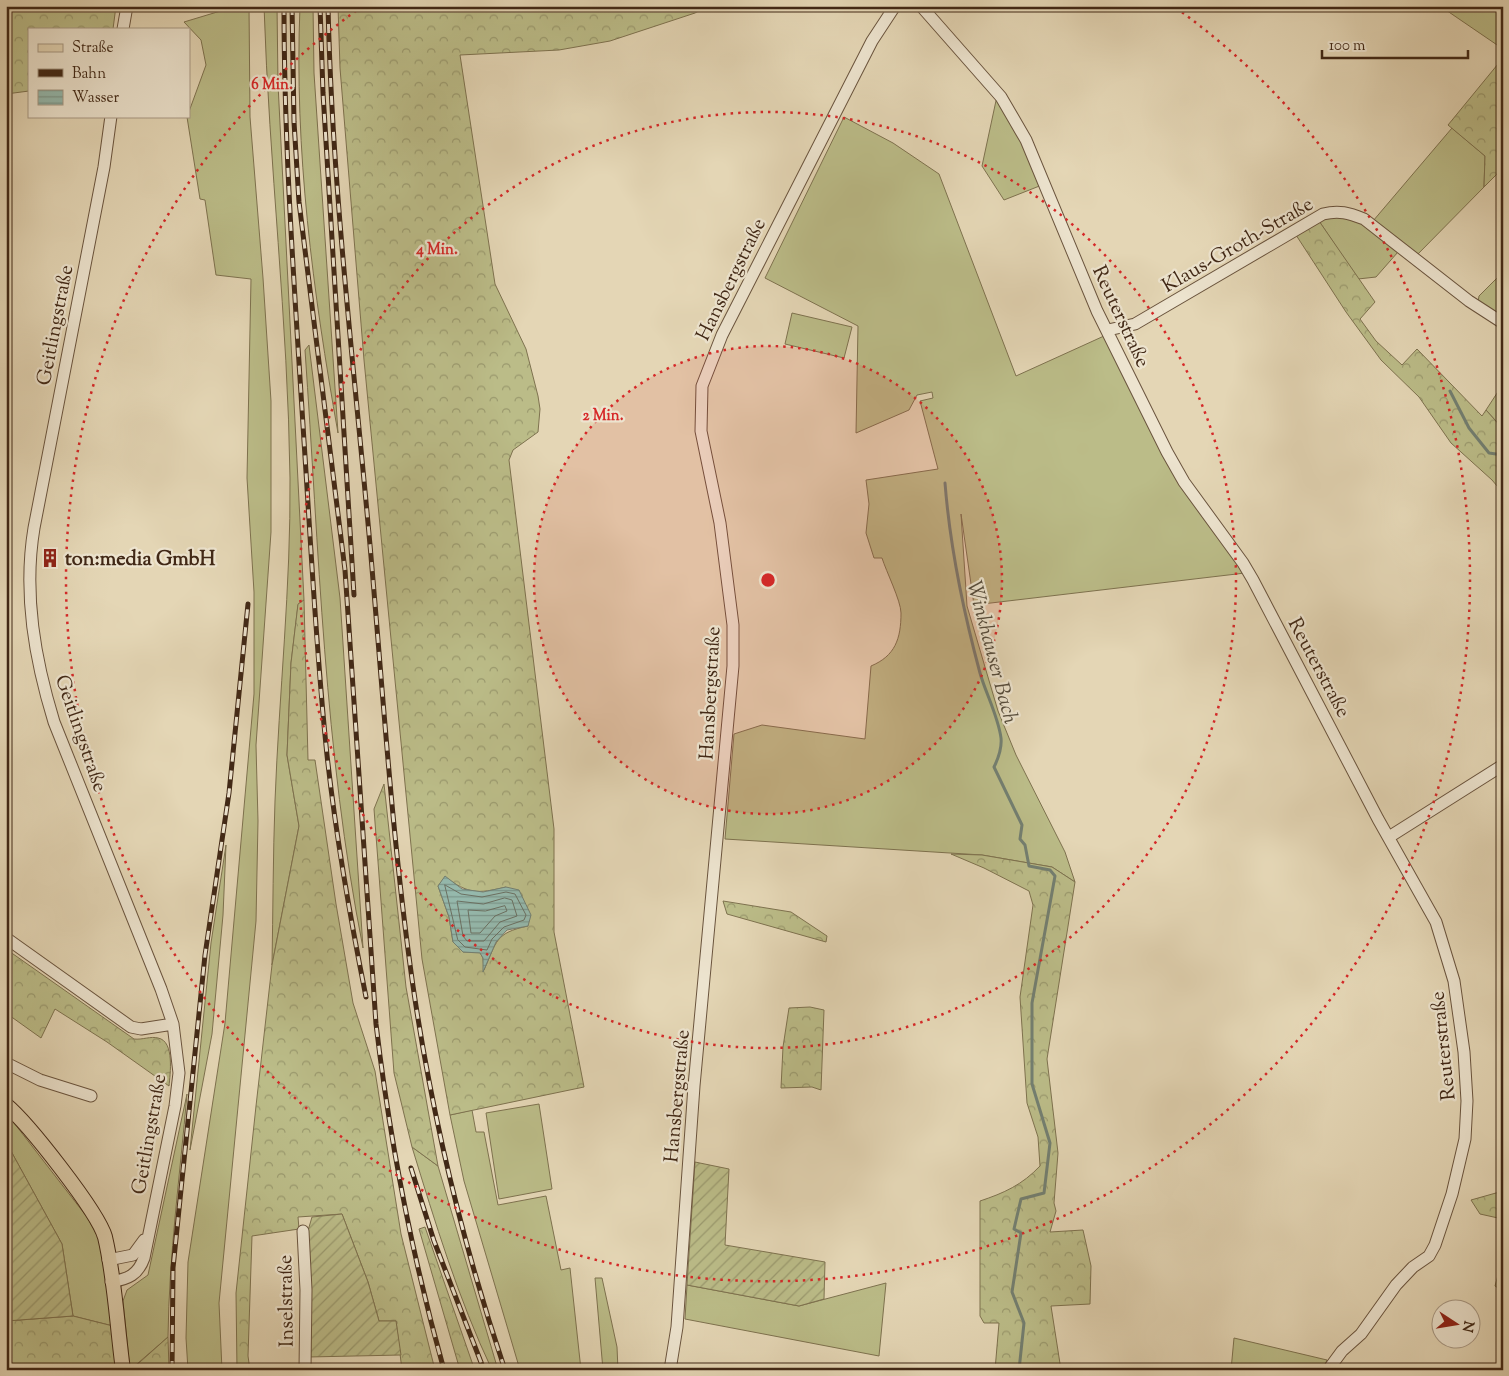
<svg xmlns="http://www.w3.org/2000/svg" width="1509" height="1376" font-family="'Sorts Mill Goudy',serif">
  <defs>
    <pattern id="forest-crowns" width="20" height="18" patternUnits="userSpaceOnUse" patternTransform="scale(1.25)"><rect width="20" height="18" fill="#bbbc88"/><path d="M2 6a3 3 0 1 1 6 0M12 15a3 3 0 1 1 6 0" fill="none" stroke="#9a996e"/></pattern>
    <pattern id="garden-furrows" width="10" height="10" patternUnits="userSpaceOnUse" patternTransform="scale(1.25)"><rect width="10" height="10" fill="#bbbc88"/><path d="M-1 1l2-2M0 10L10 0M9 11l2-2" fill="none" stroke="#9a996e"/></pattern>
    <pattern id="water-rules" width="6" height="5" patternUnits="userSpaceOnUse" patternTransform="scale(1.25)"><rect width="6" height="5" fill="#95b9ad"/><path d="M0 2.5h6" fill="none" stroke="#7b968c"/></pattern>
  </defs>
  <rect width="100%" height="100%" fill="#e4d6b5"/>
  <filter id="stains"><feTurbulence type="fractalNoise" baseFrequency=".004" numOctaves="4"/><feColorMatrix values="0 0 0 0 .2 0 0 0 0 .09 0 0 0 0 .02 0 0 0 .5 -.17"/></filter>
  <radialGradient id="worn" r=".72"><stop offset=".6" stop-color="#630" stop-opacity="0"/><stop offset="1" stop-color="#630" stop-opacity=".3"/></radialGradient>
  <path fill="#bbbc88" stroke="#7e724f" d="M 237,6 L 249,6 L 250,117 L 263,278 L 271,401 L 271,532 L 256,745 L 258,821 L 256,921 L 219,1303 L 222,1370 L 188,1370 L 186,1338 L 188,1262 L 225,1023 L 254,694 L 254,592 L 247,478 L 251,279 L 216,275 L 205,200 L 200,199 L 187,117 L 206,65 L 201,40 L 184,22 Z
    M 264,6 L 277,6 L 278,84 L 304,600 L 298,605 L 291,663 L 287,755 L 299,826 L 272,965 C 273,911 273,856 275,801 C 279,694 291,586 290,478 C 288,321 269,164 264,6 Z
    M 300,6 L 313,6 L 314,73 L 338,433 C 313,292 294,150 300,6 Z
    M 1440,6 L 1503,6 L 1503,49 Z
    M 997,96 L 1004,105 L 1042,185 L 1004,200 L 982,166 Z
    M 844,117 L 893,143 L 939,174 L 1016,376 L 1104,336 L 1164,453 L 1245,573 L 974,605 L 961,514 L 967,606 L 998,711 L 1016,755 L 1065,852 L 1075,882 L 1052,867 L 982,855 L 725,839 L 734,734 L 762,725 L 865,739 L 871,666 C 895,656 901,639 901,613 C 901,601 886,571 882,558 L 874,558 L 866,533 L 869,504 L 866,480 L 938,469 L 920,401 L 933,398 L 932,392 L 917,395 L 909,410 L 856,433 L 858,326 L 765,278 Z
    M 1452,128 L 1485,156 L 1484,187 L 1415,257 L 1373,221 Z
    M 1329,216 L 1353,217 L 1398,252 L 1376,277 L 1358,279 L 1319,221 Z
    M 1503,272 L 1503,320 L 1478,302 L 1479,296 Z
    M 792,313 L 852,327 L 844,358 L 785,344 Z
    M 309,345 L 340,598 L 363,948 C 324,751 319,549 305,350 Z
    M 1503,384 L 1503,429 L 1486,410 Z
    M 226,845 L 223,915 L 212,1034 L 190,1150 L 211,943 Z
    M 187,1094 C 180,1175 169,1255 168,1337 L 130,1370 L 123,1301 L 127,1290 L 148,1275 Z
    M 539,1104 L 552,1189 L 499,1199 L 486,1113 Z
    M 472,1110 L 476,1132 L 484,1132 L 498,1205 L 546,1196 L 561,1270 L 570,1268 L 581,1370 L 520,1370 L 464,1181 L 450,1115 Z
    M 11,1119 L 87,1217 L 101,1242 L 113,1326 L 73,1316 L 62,1244 L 6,1142 L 6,1121 Z
    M 412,1147 L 438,1166 L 498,1370 L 492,1370 C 458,1298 435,1222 412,1147 Z
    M 595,1278 L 602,1278 L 617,1347 L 618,1370 L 603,1370 Z
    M 886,1283 L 879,1356 L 685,1319 L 687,1285 L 799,1306 Z
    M 1234,1338 L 1327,1360 L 1323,1370 L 1231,1370 Z"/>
  <path fill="url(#forest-crowns)" stroke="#7e724f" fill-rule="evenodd" d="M 29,6 L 116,6 L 113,29 L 29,29 L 29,91 L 6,94 L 6,10 Z
    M 338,6 L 708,6 L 695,13 L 610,41 L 559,50 L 460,55 L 495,284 L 526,349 L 538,396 L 540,409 L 538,432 L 513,450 L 509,460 L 554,829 L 554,932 L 584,1087 L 450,1115 L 422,959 L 364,360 L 340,68 ZM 445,877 C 469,894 477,894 506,887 L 528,926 C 495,933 497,941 484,970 L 483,958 L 480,952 L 463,952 L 453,942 L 449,917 L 438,886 Z
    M 1503,49 L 1503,168 L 1484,187 L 1485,156 L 1448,125 L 1498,64 Z
    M 1319,221 L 1375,302 L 1360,319 L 1376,341 L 1402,365 L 1417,349 L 1482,416 L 1486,410 L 1503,429 L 1503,493 L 1492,480 L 1451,443 L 1419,397 L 1381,360 L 1346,312 L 1296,235 Z
    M 304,600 L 308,760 L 315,760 L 336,904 L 353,1003 L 375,1071 L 401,1234 L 435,1370 L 402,1370 L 396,1321 L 379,1321 L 368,1282 L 342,1214 L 298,1217 L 299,1229 L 252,1236 L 248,1356 L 250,1370 L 237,1370 L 236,1293 L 256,1106 L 272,965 L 299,826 L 287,755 L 291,663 L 298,604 Z
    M 384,784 L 406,987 L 438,1166 L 412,1147 L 394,1073 L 374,809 Z
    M 951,854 L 982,855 L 1052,867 L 1075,882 L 1047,1059 L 1058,1153 L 1054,1203 L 1056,1211 L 1050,1232 L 1083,1230 L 1091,1266 L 1090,1304 L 1051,1306 L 1061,1370 L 995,1370 L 999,1323 L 984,1323 L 980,1316 L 980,1201 C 1004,1193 1022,1185 1040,1166 L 1038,1137 L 1027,1103 L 1020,997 L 1033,905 L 1029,891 L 984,868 Z
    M 723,901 L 791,912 L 827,936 L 826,942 L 727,914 Z
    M 6,949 L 134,1039 C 142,1040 151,1036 158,1038 C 175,1041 170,1075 169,1086 L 107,1042 L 55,1009 L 41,1038 L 6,1013 Z
    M 810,1007 L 824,1010 L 821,1090 L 812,1087 L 781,1088 L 783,1047 L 789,1008 Z
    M 1503,1191 L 1503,1226 L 1498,1218 L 1480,1214 L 1471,1200 Z
    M 425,1227 L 474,1368 L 475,1370 L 460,1370 L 419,1229 Z
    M 1503,1257 L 1503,1291 L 1495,1286 Z
    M 73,1316 L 113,1326 L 130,1370 L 6,1370 L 6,1321 Z
    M 168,1337 L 169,1370 L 131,1370 Z"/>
  <path fill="url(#garden-furrows)" stroke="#7e724f" d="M 6,1142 L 62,1244 L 73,1316 L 6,1321 Z
    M 695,1162 L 729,1169 L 725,1245 L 825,1262 L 824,1299 L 799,1306 L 687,1285 Z
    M 342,1214 L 368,1282 L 379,1321 L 396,1321 L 401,1355 L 308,1357 L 307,1234 L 312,1217 Z"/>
  <path fill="url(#water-rules)" stroke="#737f71" d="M 445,876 L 462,889 L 483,892 L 506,887 L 519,890 L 531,915 L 528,926 L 507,930 L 496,942 L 483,972 L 483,958 L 480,953 L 463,952 L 453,942 L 449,917 L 438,886 Z"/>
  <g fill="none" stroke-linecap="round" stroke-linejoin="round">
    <path stroke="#6b7062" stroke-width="1" d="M 445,885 L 461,894 L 482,897 L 506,892 L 515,894 L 526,915 L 524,920 L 504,927 L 492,939 L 487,950 L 465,947 L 458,940 Z
      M 505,898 L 512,900 L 517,916 L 500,922 L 484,941 L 467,941 L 463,936 L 457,901 L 483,904 Z
      M 505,906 L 507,911 L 495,916 L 480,933 L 471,933 L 468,910 L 485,911 Z"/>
    <path stroke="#737f71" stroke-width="3" d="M 1450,391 L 1469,428 L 1489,453 L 1503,455
      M 945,483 C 950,547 963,610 980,673 C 986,694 998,716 1001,738 C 1002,748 998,759 994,767 L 1022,825 L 1020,839 L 1025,845 L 1029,866 L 1050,870 L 1055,876 L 1032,1003 L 1032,1084 L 1050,1143 L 1044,1193 L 1021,1199 L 1014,1229 L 1021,1233 L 1012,1292 L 1024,1323 L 1019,1370"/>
    <g stroke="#6a543e" stroke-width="13">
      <path id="minor" d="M 921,6 L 1001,97 L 1026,140 L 1097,311 L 1167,452 L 1184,482 L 1243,563 L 1253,580 L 1378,819 L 1436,922 L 1454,981 L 1464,1052 L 1467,1101 L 1465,1139 L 1452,1194 L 1435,1245 L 1429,1256 L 1413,1267 L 1396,1285 L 1361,1334 L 1342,1351 L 1328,1370
        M 123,29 L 127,6
        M 111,116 L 104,167 L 34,528 C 23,594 35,660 54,722 L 161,989 L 173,1024 L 179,1073 L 175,1106 L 144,1258 C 138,1275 128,1279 111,1282
        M 1108,330 L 1135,324 L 1323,214 C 1339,210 1349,213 1364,219 L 1469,301 L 1503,323
        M 1389,837 L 1503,765
        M 6,938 L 131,1027 L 141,1029 L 173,1024
        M 6,1063 L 40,1080 L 91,1096
        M 303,1231 L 306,1290 L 305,1370
        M 108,1260 L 133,1255 L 144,1240
        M 670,1370 L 677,1327 L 694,1086 L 733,666 L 733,625 L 720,523 L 701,431 L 702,386 L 722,335 L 872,41 L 895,6"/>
    </g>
    <g stroke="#412816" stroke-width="16">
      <path id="major" d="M 6,1105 C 28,1123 98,1212 105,1237 C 115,1279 117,1326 123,1370"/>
    </g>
    <use href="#minor" stroke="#ede4cf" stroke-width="11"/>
    <use href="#major" stroke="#e4d6b5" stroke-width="14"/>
    <g stroke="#412816" stroke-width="5">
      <path id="rail" d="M 284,6 C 284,151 295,296 304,441 C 311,546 316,651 327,755 C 336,837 350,917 366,997
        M 292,6 L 294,122 L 299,202 L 345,570 L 376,1024 C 390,1142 412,1256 444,1370
        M 320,6 L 323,93 L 354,595
        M 328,6 C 332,186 354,366 370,545 C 383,692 392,840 413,986 C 432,1116 463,1245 505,1370
        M 411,1168 L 434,1241 L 484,1370
        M 172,1370 L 173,1268 L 205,955 L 229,793 L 248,604"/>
    </g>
    <use href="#rail" stroke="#ede4cf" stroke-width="3" stroke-dasharray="9" stroke-linecap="butt"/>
  </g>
  <circle cx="768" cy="580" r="234" fill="#d62828" fill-opacity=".12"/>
  <g fill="none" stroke="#d62828" stroke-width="2.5" stroke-dasharray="2.5 5">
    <circle cx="768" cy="580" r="234"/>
    <circle cx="768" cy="580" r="468"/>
    <path d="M1176 8A702 702 0 1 1 360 8"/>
  </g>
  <defs>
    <g id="building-bare" transform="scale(1.5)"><path d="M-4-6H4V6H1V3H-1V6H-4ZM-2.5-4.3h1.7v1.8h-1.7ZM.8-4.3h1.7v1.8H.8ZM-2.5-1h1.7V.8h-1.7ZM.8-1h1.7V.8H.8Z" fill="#8f2418" stroke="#ede4cf" stroke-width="2.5" paint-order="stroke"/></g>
  </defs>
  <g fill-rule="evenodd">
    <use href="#building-bare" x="50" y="558"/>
  </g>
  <g text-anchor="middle" stroke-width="4.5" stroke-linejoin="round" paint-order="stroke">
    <g font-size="20" fill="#412816" stroke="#ede4cf">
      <text transform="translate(1237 244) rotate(-30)" y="7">Klaus-Groth-Straße</text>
      <text transform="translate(730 279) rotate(-64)" y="7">Hansbergstraße</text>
      <text transform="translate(1122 316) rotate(65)" y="7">Reuterstraße</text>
      <text transform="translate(54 325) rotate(-79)" y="7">Geitlingstraße</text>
      <text transform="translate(1320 667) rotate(62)" y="7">Reuterstraße</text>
      <text transform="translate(709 693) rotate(-87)" y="7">Hansbergstraße</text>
      <text transform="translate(82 733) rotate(71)" y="7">Geitlingstraße</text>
      <text transform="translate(1442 1046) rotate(-96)" y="7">Reuterstraße</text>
      <text transform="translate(676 1096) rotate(-85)" y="7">Hansbergstraße</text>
      <text transform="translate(148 1134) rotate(-80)" y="7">Geitlingstraße</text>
      <text transform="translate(285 1301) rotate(-91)" y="7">Inselstraße</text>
    </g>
    <g font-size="20" font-weight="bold" fill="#412816" stroke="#ede4cf" text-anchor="start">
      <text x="65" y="565">ton:media GmbH</text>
    </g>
    <g font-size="21" font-style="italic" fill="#564c3c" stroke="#ede4cf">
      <text transform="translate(993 652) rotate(75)" y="7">Winkhauser Bach</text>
    </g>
  </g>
  <circle cx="768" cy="580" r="8" fill="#d62828" stroke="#ede4cf" stroke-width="2.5"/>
  <g font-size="15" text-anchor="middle" font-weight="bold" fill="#d62828" stroke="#ede4cf" stroke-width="4.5" stroke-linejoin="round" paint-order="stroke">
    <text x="272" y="89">6 Min.</text>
    <text x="437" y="254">4 Min.</text>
    <text x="603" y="420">2 Min.</text>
  </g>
  <rect width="1509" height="1376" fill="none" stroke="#e4d6b5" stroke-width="25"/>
  <rect x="8" y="8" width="1494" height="1361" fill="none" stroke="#412816" stroke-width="2.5"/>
  <rect x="12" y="12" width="1484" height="1351" fill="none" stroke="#412816"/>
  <rect x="28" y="28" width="162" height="90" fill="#ede4cf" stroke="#a89985"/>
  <rect x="38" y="44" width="25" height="8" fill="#e4d6b5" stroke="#a89985"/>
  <text x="72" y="52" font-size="15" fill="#412816">Straße</text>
  <rect x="38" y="69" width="25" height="8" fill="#412816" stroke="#a89985"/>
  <text x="72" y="78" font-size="15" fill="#412816">Bahn</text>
  <rect x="38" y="90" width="25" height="15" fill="url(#water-rules)" stroke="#a89985"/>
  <text x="72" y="102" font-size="15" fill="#412816">Wasser</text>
  <g transform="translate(1456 1324) rotate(102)"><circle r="24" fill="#ede4cf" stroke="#a89985"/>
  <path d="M0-4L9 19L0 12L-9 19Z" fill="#8f2418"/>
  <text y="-8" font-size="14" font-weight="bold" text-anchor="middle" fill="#412816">N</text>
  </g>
  <path d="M1322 50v8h146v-8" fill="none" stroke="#412816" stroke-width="2.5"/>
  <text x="1329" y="50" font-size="15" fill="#412816" stroke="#ede4cf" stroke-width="4" paint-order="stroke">100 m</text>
  <rect width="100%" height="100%" filter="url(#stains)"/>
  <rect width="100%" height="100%" fill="url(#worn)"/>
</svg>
